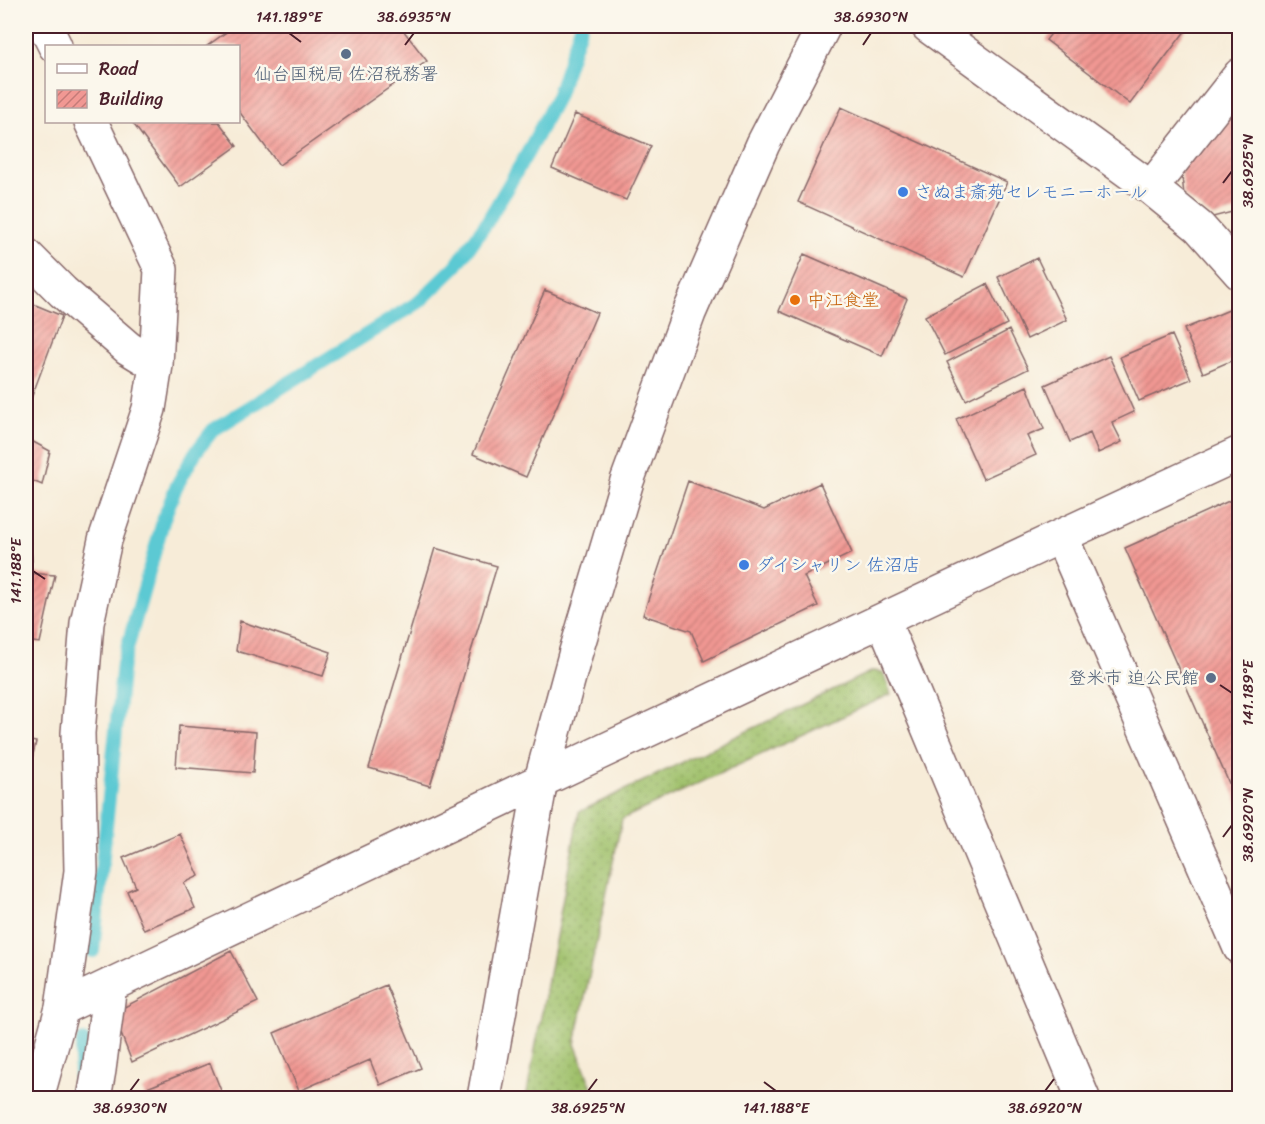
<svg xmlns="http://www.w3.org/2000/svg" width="1265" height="1124" font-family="Sriracha,'Klee One',sans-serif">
  <defs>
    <pattern id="grass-dots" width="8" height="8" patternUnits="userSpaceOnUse" patternTransform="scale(1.5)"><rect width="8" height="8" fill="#9ec069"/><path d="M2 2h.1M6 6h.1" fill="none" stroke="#839b57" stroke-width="1.8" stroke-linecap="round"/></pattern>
    <pattern id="building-hatch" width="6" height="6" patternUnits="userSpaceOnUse" patternTransform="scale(1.5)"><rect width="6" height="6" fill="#f19893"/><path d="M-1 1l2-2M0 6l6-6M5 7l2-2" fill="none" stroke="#c57b78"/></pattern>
  </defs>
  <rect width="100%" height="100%" fill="#fbf7ec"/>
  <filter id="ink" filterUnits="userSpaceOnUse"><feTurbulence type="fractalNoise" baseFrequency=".0167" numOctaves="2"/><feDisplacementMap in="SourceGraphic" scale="12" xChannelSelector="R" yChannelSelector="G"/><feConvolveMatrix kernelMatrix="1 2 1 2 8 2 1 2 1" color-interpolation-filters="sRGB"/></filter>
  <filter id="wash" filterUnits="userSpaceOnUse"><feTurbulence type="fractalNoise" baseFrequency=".008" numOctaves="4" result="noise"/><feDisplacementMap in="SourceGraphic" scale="24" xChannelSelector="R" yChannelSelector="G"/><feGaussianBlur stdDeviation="1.35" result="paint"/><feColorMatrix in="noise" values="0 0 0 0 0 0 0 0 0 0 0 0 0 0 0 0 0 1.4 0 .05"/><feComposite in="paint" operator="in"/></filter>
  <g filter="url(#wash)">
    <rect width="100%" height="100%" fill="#f7ecd8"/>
    <path fill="url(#grass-dots)" stroke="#74704a" stroke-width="1.5" d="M 872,671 L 883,672 L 891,694 L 622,819 L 575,1044 L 596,1098 L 526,1098 L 579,812 Z"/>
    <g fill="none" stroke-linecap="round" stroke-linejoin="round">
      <path stroke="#5cc9d3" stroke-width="14" d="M 93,951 L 123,663 L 164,518 L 176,487 L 195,453 L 213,430 L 419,302 L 456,266 L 487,222 L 528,152 L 557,97 L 581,26
        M 75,1098 L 79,1084 L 83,1041"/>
    </g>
    <g id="blocks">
      <path fill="url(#building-hatch)" d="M 235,26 L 400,26 L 427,61 L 279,165 L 238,110 L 238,46 L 207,46 Z
        M 1057,26 L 1189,26 L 1130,104 L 1046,40 Z
        M 1240,90 L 1240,210 L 1213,217 L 1184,195 L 1181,167 Z
        M 841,107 L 1007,182 L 964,277 L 798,202 Z
        M 575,114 L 651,146 L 626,200 L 552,168 Z
        M 132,122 L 219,122 L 237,146 L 180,187 Z
        M 804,254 L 907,299 L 882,356 L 779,311 Z
        M 1037,258 L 1067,320 L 1027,339 L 998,277 Z
        M 987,284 L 1007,324 L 945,355 L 925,316 Z
        M 545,290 L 597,313 L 526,477 L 473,454 Z
        M 26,301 L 62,316 L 26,412 Z
        M 1236,307 L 1240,315 L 1240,357 L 1203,373 L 1184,329 Z
        M 1009,330 L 1028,369 L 966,400 L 947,362 Z
        M 1172,335 L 1191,379 L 1139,401 L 1120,357 Z
        M 1109,356 L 1134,412 L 1112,422 L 1122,442 L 1098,453 L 1090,433 L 1070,442 L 1045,385 Z
        M 1027,386 L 1044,429 L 1027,436 L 1036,455 L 983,479 L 956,419 Z
        M 26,438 L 50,451 L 42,485 L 26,478 Z
        M 688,481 L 764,510 L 820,483 L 852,553 L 804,576 L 818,606 L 704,661 L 691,631 L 643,615 Z
        M 1240,496 L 1240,808 L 1125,548 Z
        M 27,504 L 32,561 L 26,561 L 26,505 Z
        M 435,548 L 497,566 L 430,786 L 369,768 Z
        M 26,573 L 55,575 L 40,643 L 26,641 Z
        M 240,621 L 331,652 L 323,676 L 236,651 Z
        M 179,726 L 256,732 L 253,773 L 176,767 Z
        M 26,740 L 36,742 L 26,783 Z
        M 180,834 L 199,876 L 184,883 L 195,908 L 144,930 L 127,891 L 136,887 L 123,858 Z
        M 231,951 L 258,1002 L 132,1062 L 113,1013 Z
        M 386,985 L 421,1068 L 380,1085 L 370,1060 L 299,1091 L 274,1033 Z
        M 210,1063 L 224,1098 L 146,1098 L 142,1090 Z"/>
    </g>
  </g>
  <g filter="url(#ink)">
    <use href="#blocks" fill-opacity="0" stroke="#876768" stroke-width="1.5"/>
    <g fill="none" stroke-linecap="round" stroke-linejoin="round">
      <g stroke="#876768" stroke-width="36">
        <path id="minor" d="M 45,26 L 55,46
          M 928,26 L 1151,188 L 1199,227 L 1240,273
          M 91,122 L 161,269 L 156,365
          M 1151,188 L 1240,75
          M 26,255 L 63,292 L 128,348 L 156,365 L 149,409 L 105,540 L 87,623 L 78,733 L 81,871 L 62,1008
          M 1061,536 L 1240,948
          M 883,620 L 1083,1098
          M 37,1098 L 62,1008 L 597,754 L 1061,536 L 1240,453
          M 94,1098 L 99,1070 L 110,985
          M 484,1098 L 541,780 L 575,655 L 627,481 L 689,313 L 763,144 L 824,26"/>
      </g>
      <use href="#minor" stroke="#fff" stroke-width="33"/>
    </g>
  </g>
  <path fill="none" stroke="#4a1f2b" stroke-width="2" d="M 289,33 L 301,42M 405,45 L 414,33M 863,45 L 871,33M 1223,183 L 1232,171M 33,571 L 45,579M 1220,685 L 1232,693M 1223,837 L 1232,825M 764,1082 L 776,1091M 130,1091 L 139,1079M 588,1091 L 597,1079M 1045,1091 L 1054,1079"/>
  <g fill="#5c6f8a" stroke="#fbf7ec" stroke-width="2">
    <circle cx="346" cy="54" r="6"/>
    <circle cx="1211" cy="678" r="6"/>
  </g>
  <g fill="#3f7fe0" stroke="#fbf7ec" stroke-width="2">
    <circle cx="903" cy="192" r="6"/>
    <circle cx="744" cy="565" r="6"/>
  </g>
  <circle fill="#e8710a" stroke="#fbf7ec" stroke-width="2" cx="795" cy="300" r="6"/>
  <g text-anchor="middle" stroke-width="5" stroke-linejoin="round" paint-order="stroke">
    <g font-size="18" fill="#4e5e75" stroke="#fbf7ec">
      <text x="346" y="80">仙台国税局 佐沼税務署</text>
      <text x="1199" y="684" text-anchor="end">登米市 迫公民館</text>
    </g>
    <g font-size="18" fill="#366cbe" stroke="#fbf7ec" text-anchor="start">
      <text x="915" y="198">さぬま斎苑セレモニーホール</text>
      <text x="756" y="571">ダイシャリン 佐沼店</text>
    </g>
    <g font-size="18" fill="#c56008" stroke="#fbf7ec" text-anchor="start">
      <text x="807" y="306">中江食堂</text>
    </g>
  </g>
  <rect width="1265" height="1124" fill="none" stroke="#fbf7ec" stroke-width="66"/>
  <rect x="45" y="45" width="195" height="78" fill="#fbf7ec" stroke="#b4a19f" stroke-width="1.5"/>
  <rect x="57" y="64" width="30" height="9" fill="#ffffff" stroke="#b4a19f" stroke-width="1.5"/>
  <text x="99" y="75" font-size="18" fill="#4a1f2b">Road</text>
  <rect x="57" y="90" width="30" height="18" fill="url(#building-hatch)" stroke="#b4a19f" stroke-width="1.5"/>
  <text x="99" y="105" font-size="18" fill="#4a1f2b">Building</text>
  <rect x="33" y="33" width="1199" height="1058" fill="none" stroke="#4a1f2b" stroke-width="2"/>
  <g font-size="15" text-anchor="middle" fill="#4a1f2b">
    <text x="289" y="22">141.189°E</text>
    <text x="414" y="22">38.6935°N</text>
    <text x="871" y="22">38.6930°N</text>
    <text transform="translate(1248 171) rotate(-90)" y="5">38.6925°N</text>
    <text transform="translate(16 571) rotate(-90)" y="5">141.188°E</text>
    <text transform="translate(1248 693) rotate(-90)" y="5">141.189°E</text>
    <text transform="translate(1248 825) rotate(-90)" y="5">38.6920°N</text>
    <text x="130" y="1113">38.6930°N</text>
    <text x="588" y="1113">38.6925°N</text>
    <text x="776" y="1113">141.188°E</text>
    <text x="1045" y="1113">38.6920°N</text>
  </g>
</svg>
